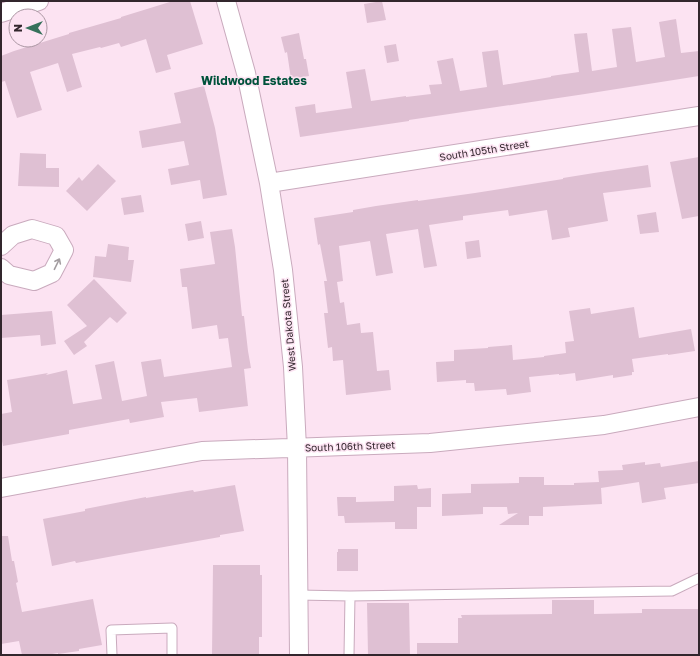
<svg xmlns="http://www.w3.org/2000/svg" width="700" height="656" font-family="'Golos Text',sans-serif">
  <rect width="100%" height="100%" fill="#fce3f2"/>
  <path fill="#dfc0d3" d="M 173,1 L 190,1 L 203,44 L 167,55 L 171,69 L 156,73 L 146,39 L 121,47 L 119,43 L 101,48 L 100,47 L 72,54 L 82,87 L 67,92 L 58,63 L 30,72 L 42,110 L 17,118 L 5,81 L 1,82 L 1,56 L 14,51 L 69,34 L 69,33 L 121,18 L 121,17 Z
    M 382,1 L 386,20 L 367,23 L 364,4 Z
    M 676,19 L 681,53 L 699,51 L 699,76 L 585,94 L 409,120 L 409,121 L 300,137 L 295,107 L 315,104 L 316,113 L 352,108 L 346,72 L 365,69 L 371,101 L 406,96 L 406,97 L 431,94 L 429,85 L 442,84 L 437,61 L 453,58 L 460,91 L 487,87 L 482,52 L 498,50 L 503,85 L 551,77 L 551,76 L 579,72 L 574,34 L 587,33 L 592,71 L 617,67 L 612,29 L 631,27 L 636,62 L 665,57 L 659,22 Z
    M 299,33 L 304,59 L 306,59 L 309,76 L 291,79 L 287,52 L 285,53 L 281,37 Z
    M 396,44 L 399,61 L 387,63 L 384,46 Z
    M 204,86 L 215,128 L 227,195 L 203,199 L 200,180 L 171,185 L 168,169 L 189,165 L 184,141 L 142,148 L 139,131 L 181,123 L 174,93 Z
    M 20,153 L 46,154 L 46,168 L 59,168 L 59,187 L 18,186 Z
    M 699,157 L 699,216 L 682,219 L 670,162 Z
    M 98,164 L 116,181 L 87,211 L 66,191 L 79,177 L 82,181 Z
    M 648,165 L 651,187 L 603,193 L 608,221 L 568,228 L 570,237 L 552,240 L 547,210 L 509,216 L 508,210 L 463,216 L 463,220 L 429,225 L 437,266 L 424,268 L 418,229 L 386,234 L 393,273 L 376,276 L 370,241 L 339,246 L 343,281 L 337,282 L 340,303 L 344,302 L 347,325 L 360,323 L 361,333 L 373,332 L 377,371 L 389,370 L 391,390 L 346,395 L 343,360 L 333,361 L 332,347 L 328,348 L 324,313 L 328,313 L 324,281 L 327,281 L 320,244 L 318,245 L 314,218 L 353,212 L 353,210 L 376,206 L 418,200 L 418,201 L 475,193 L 563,179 L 563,178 L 594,173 Z
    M 141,195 L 144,212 L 124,215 L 121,198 Z
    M 656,212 L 659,232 L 640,234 L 637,215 Z
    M 201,221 L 204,238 L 188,241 L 185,224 Z
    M 232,229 L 235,247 L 242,316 L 244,316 L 248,351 L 251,368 L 244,369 L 248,406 L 199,412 L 197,398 L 161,402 L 164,417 L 130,423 L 129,419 L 69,430 L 69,434 L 3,446 L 1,436 L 1,414 L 12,412 L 7,380 L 48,373 L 46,375 L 67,370 L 73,404 L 102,399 L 95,365 L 114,361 L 122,401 L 147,396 L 141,362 L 161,359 L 164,377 L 232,367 L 228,338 L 219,339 L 217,325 L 192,329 L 187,287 L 182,287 L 180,269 L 215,264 L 210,232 Z
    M 479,240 L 481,257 L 467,259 L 465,242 Z
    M 108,244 L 129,247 L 128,260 L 134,260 L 131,282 L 93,277 L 95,256 L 106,257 Z
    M 94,279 L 127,313 L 117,323 L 110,317 L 84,342 L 87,346 L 74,355 L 64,341 L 87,326 L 67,305 Z
    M 634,307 L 639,338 L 691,329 L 695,351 L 668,355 L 668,354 L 632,359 L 634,372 L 632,372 L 632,375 L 613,378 L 613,375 L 576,381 L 575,373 L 559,375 L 559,374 L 529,377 L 531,392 L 507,395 L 506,389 L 475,391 L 474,383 L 466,383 L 466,380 L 437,382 L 436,362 L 454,361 L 454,350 L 488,348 L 488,347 L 512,345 L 513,360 L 544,357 L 544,356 L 566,353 L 565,342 L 574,341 L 569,311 L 590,308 L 591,314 Z
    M 52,311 L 56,344 L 41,346 L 40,335 L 1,338 L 1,315 Z
    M 699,461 L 699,483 L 664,488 L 666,499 L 642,503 L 639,482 L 601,488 L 602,504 L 543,507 L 543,516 L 529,516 L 529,525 L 499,525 L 518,513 L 508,514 L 507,507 L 483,507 L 483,514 L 442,516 L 442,494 L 471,493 L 471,484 L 519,483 L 519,477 L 544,477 L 544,485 L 574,485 L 574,483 L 599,482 L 598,471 L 623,470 L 622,465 L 645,462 L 645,465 L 660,463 L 661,467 Z
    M 235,485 L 244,531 L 220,535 L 220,537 L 119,555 L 76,563 L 75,561 L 52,566 L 43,519 L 85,511 L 85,509 L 146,497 L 146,498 L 193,490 L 194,492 Z
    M 417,485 L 418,489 L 431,488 L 431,507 L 417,507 L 417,529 L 395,529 L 395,522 L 345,523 L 344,516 L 338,516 L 337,497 L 356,497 L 356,502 L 394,501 L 394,486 Z
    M 1,536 L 8,536 L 12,561 L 14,561 L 18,582 L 16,583 L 22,612 L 93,599 L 102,645 L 79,649 L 79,651 L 58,654 L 58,653 L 46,655 L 22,655 L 19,641 L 1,644 Z
    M 338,549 L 358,549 L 358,571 L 337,571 L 337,552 L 338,552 Z
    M 213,565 L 260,565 L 260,575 L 262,575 L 262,637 L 259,637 L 259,655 L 212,655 Z
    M 552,600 L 594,600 L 594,614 L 642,613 L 642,609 L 699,609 L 699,655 L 417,655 L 417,643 L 458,643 L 458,618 L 462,618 L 461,615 L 552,614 Z
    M 367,603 L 409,603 L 410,655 L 368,655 Z"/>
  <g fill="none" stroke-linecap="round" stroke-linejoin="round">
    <g stroke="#c9aabd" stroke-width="11">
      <path id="lane" d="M 298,595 L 350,596 L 349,655
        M 350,596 L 672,591 L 699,578
        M 112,655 L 111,630 L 172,628 L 172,655"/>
    </g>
    <g stroke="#c9aabd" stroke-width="20">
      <path id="street" d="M 226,1 L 246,73 L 269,183 L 283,270 L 293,367 L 297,448 L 299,655
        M 1,13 L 39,1
        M 269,183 L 699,116
        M 1,246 L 13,235 L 32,229 L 56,236 L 64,250 L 52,273 L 34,281 L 9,275 L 1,268
        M 1,488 L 202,451 L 430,443 L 604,425 L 699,407"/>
    </g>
    <use href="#lane" stroke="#fff" stroke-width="9"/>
    <use href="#street" stroke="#fff" stroke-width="18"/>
  </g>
  <defs><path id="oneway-shaft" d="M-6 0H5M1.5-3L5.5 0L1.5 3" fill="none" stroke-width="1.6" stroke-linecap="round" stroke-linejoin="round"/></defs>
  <use stroke="#a39da0" href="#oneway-shaft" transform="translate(57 264) rotate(-64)"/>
  <g text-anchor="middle" stroke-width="3" stroke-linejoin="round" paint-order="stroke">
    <g font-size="10" fill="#32262d" stroke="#fce3f2">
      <text transform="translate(484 150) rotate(-9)" y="4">South 105th Street</text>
      <text transform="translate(288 325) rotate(-95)" y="4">West Dakota Street</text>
      <text transform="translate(350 446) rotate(-2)" y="4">South 106th Street</text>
    </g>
    <g font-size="12" font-weight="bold" fill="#00523b" stroke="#fce3f2">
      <text x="254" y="85">Wildwood Estates</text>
    </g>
  </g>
  <rect width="700" height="656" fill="none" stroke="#32262d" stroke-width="4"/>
  <g transform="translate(28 28) rotate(270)"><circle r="19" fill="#fce3f2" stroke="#ab97a3"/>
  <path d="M0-3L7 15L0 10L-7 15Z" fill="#36715b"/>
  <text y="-6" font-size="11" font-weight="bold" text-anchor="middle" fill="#32262d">N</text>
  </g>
</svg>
